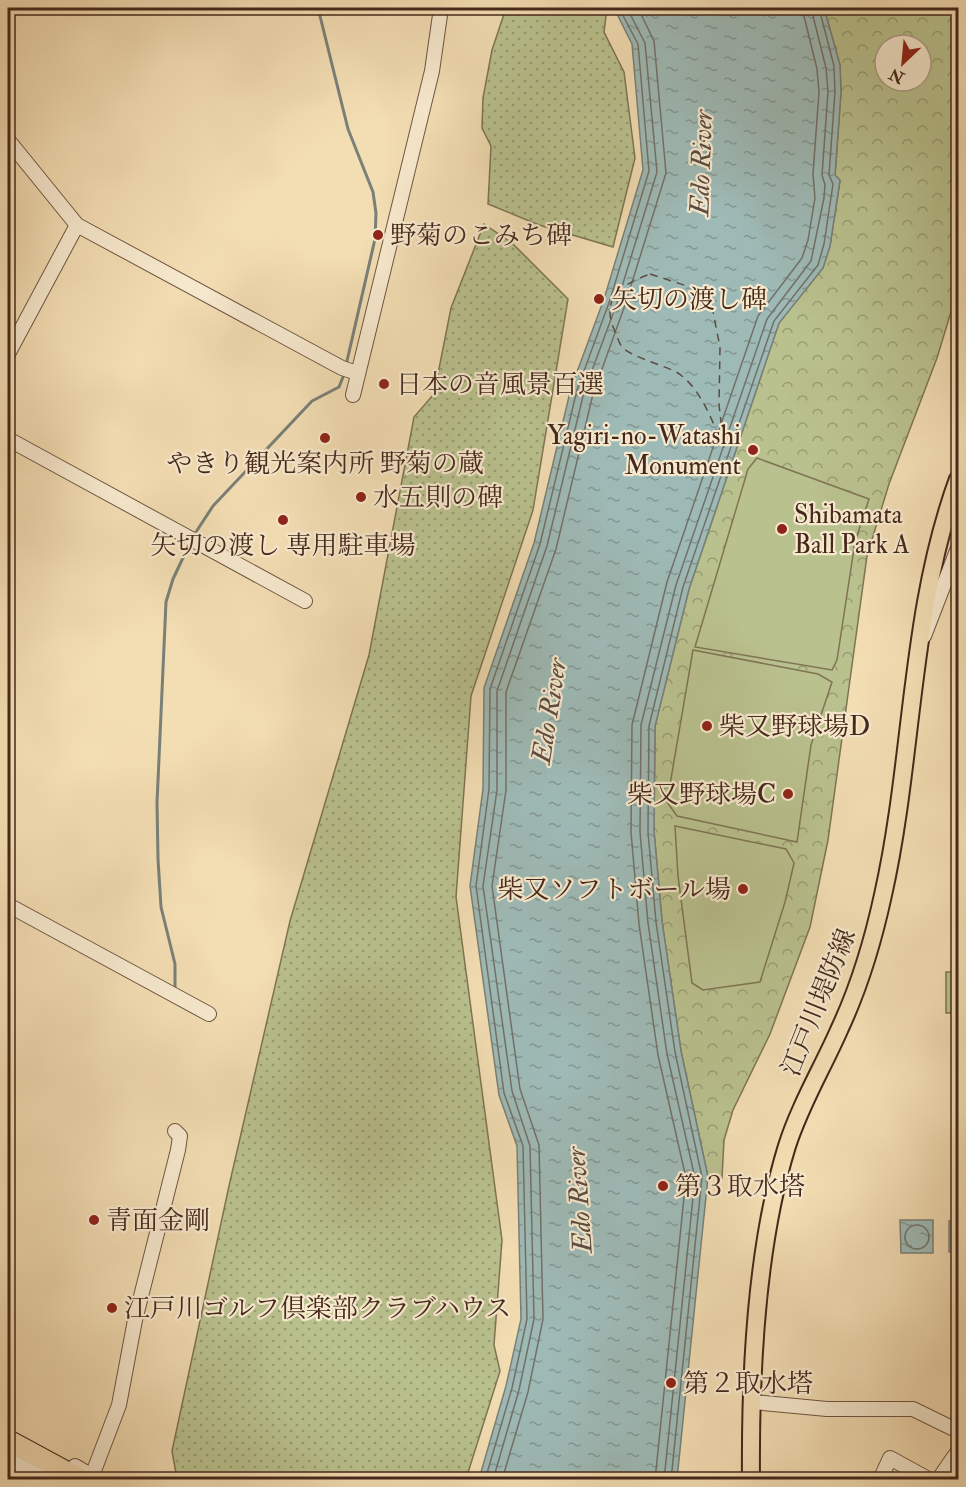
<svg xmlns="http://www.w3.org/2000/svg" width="966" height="1487" font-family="'IM FELL Double Pica','Noto Serif JP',serif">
  <defs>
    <pattern id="grass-dots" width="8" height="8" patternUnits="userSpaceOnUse" patternTransform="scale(1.5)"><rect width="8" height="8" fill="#b9c18e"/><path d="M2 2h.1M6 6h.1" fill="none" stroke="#989d73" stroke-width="1.8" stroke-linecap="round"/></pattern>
    <pattern id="park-crowns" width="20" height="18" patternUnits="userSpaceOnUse" patternTransform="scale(1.5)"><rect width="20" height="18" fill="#b9c18e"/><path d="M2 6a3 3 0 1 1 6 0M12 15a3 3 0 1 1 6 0" fill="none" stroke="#989d73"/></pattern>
    <pattern id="water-ripples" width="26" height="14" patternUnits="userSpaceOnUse" patternTransform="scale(1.5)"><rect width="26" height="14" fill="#9ebab6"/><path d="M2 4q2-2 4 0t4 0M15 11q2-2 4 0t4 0" fill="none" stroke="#839793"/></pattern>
  </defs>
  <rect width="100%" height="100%" fill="#f3ddb3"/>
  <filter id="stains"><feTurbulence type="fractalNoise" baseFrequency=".00333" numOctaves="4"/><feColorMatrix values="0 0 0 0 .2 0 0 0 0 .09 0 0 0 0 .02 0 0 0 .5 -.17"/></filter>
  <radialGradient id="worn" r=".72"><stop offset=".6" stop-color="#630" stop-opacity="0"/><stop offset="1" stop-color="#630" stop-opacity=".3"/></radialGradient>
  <path fill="url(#grass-dots)" stroke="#7f7454" stroke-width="1.5" d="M 506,8 L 607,8 L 604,32 L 624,72 L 635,158 L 613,247 L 539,225 L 488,204 L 491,146 L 482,128 L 483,98 L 492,50 Z
    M 484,224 L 512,243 L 568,299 L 533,510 L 471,696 L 456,897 L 502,1240 L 494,1345 L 500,1371 L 466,1479 L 177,1479 L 172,1451 L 229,1186 L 290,921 L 369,655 L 414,417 L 434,394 L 451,308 Z"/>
  <path fill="url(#park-crowns)" stroke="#7f7454" stroke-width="1.5" fill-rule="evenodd" d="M 824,8 L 958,8 L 958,289 L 937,358 L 889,484 L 867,556 L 828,840 L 810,927 L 770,1034 L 733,1110 L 724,1140 L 722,1178 L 708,1177 L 681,1051 L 662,921 L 654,831 L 655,726 L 689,589 L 779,323 L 823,268 L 830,246 L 840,181 L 835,176 L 841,92 L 840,65 ZM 885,45 L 921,45 L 921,81 L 885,81 Z"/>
  <path fill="#b9c18e" stroke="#7f7454" stroke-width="1.5" d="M 757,458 L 869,499 L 855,542 L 837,660 L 832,670 L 695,647 L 748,469 Z
    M 693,650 L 818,674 L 832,682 L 811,745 L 797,842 L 677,816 L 667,802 Z
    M 675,826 L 786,849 L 794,863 L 785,902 L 760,982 L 703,990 L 692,983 L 678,876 Z
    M 946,972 L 958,972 L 958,1013 L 946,1013 Z"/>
  <path fill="url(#water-ripples)" stroke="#7a8078" stroke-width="1.5" d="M 614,8 L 824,8 L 840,65 L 841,92 L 835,175 L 840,180 L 830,246 L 823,268 L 779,323 L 689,589 L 655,726 L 654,831 L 662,921 L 681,1051 L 708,1177 L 677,1479 L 479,1479 L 506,1386 L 521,1319 L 517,1146 L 499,1095 L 470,886 L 483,789 L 484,688 L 534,543 L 571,388 L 604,299 L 643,170 L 632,44 Z
    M 900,1220 L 933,1220 L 933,1253 L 901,1253 Z
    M 949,1221 L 958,1221 L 958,1252 L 949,1252 Z"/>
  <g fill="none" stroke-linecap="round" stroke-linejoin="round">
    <path stroke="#727168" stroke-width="1.5" d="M905 1237a12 12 0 1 1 24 0a12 12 0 1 1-24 0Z
      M 485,1480 L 512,1388 L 527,1319 L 523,1146 L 504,1093 L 476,886 L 489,789 L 490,689 L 540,544 L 577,390 L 610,300 L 649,171 L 638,44 L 619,8
      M 493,1480 L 519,1390 L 534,1319 L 530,1146 L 512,1091 L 483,886 L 497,790 L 497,691 L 547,546 L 584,392 L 617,303 L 657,172 L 645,43 L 627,8
      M 502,1480 L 528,1392 L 543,1319 L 539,1145 L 520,1089 L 492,886 L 506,790 L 506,692 L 556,549 L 593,394 L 625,305 L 666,173 L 654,41 L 638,8
      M 655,1480 L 686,1178 L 658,1055 L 639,924 L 631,832 L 632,725 L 667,582 L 758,316 L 802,258 L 808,240 L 815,198 L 813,174 L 819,92 L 817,69 L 802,8
      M 664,1480 L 695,1178 L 667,1054 L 648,923 L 640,832 L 641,725 L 676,585 L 767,319 L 811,261 L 824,198 L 825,185 L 822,175 L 828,92 L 826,68 L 811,8
      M 671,1480 L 702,1177 L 675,1052 L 656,922 L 648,832 L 649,726 L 683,587 L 774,321 L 818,265 L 824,244 L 833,184 L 829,175 L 835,92 L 834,66 L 819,8"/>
    <path stroke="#7a8078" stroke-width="3" d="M 318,8 L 348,129 L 373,192 L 376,213 L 375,239 L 347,361
      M 194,535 L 213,506 L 312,401 L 339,387 L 343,377
      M 175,990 L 175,964 L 161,907 L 158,859 L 157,803 L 166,602 L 173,579 L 190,543"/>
    <path stroke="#5b4c42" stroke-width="1.5" stroke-dasharray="8 6" stroke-linecap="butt" d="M 650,274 L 690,287 L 713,312 L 720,347 L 719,405 L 724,447 C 713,424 703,393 682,376 C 672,367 641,361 624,349 C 619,345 617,335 614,329 C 600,296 624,284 650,274 Z"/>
    <g stroke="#705541" stroke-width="16">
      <path id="minor" d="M 8,140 L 77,225 L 342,368 L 357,373
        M 8,354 L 77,225
        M 353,395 L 432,71 L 441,8
        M 8,439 L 305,601
        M 924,636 L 958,548
        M 8,905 L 209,1014
        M 753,1402 L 827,1409 L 913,1409 L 958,1431
        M 8,1459 L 47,1480
        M 75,1466 L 92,1476 L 119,1405 L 135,1320 L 178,1150 L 180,1136 L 175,1131
        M 880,1480 L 890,1458 L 930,1480
        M 938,1480 L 958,1451"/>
    </g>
    <g stroke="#45281b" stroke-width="20">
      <path id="major" d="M 751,1480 C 750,1374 756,1246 787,1146 C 800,1105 823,1067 840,1028 C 860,985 873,941 883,895 C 914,757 909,613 958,479"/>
    </g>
    <g stroke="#45281b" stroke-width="22">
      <path id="highway" d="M 8,1440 L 82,1480"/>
    </g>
    <use href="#minor" stroke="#f7e9ce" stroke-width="14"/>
    <use href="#major" stroke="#f3ddb3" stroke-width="16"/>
    <use href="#highway" stroke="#f3ddb3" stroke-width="20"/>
  </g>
  <g fill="#8f2418" stroke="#f7e9ce" stroke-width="2">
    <circle cx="378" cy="235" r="6"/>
    <circle cx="599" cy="299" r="6"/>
    <circle cx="384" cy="384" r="6"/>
    <circle cx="325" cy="438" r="6"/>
    <circle cx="753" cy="450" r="6"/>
    <circle cx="361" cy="497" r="6"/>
    <circle cx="283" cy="520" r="6"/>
    <circle cx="782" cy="529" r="6"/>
    <circle cx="707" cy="726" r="6"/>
    <circle cx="788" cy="794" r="6"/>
    <circle cx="743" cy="889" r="6"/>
    <circle cx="663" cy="1186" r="6"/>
    <circle cx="94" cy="1220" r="6"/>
    <circle cx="112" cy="1308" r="6"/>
    <circle cx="671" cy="1383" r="6"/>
  </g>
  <g text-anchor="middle" stroke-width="4.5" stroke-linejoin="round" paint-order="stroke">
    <g font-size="26" fill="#45281b" stroke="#f7e9ce" text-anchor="start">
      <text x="390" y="244">野菊のこみち碑</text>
      <text x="611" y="308">矢切の渡し碑</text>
      <text x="396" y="393">日本の音風景百選</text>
      <text x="741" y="444" text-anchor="end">Yagiri-no-Watashi<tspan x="741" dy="30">Monument</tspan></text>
      <text x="325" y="472" text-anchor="middle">やきり観光案内所 野菊の蔵</text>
      <text x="373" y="506">水五則の碑</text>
      <text x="794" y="523">Shibamata<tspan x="794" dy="30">Ball Park A</tspan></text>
      <text x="283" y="554" text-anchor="middle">矢切の渡し 専用駐車場</text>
      <text x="719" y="735">柴又野球場D</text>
      <text x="776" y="803" text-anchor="end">柴又野球場C</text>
      <text x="731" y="898" text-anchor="end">柴又ソフトボール場</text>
      <text x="675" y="1195">第３取水塔</text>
      <text x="106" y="1229">青面金剛</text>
      <text x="124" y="1317">江戸川ゴルフ倶楽部クラブハウス</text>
      <text x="683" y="1392">第２取水塔</text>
    </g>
    <g font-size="26" fill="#45281b" stroke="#f7e9ce">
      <text transform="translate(818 1002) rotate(-68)" y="9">江戸川堤防線</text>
    </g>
    <g font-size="27" font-style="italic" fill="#5b4c42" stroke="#f7e9ce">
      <text transform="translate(701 163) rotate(-88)" y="9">Edo River</text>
      <text transform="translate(549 711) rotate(-81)" y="9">Edo River</text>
      <text transform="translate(579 1200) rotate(-94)" y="9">Edo River</text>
    </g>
  </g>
  <rect width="966" height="1487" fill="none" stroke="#f3ddb3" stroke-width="30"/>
  <rect x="9" y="9" width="948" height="1469" fill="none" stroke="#45281b" stroke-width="3"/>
  <rect x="15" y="15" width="936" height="1457" fill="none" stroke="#45281b" stroke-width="1.5"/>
  <g transform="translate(903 63) rotate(206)"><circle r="28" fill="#f7e9ce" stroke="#b09c86" stroke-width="1.5"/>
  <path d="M0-4.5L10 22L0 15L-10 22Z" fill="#8f2418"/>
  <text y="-9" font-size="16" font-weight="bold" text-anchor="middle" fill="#45281b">N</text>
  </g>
  <rect width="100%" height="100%" filter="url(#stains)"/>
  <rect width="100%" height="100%" fill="url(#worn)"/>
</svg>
